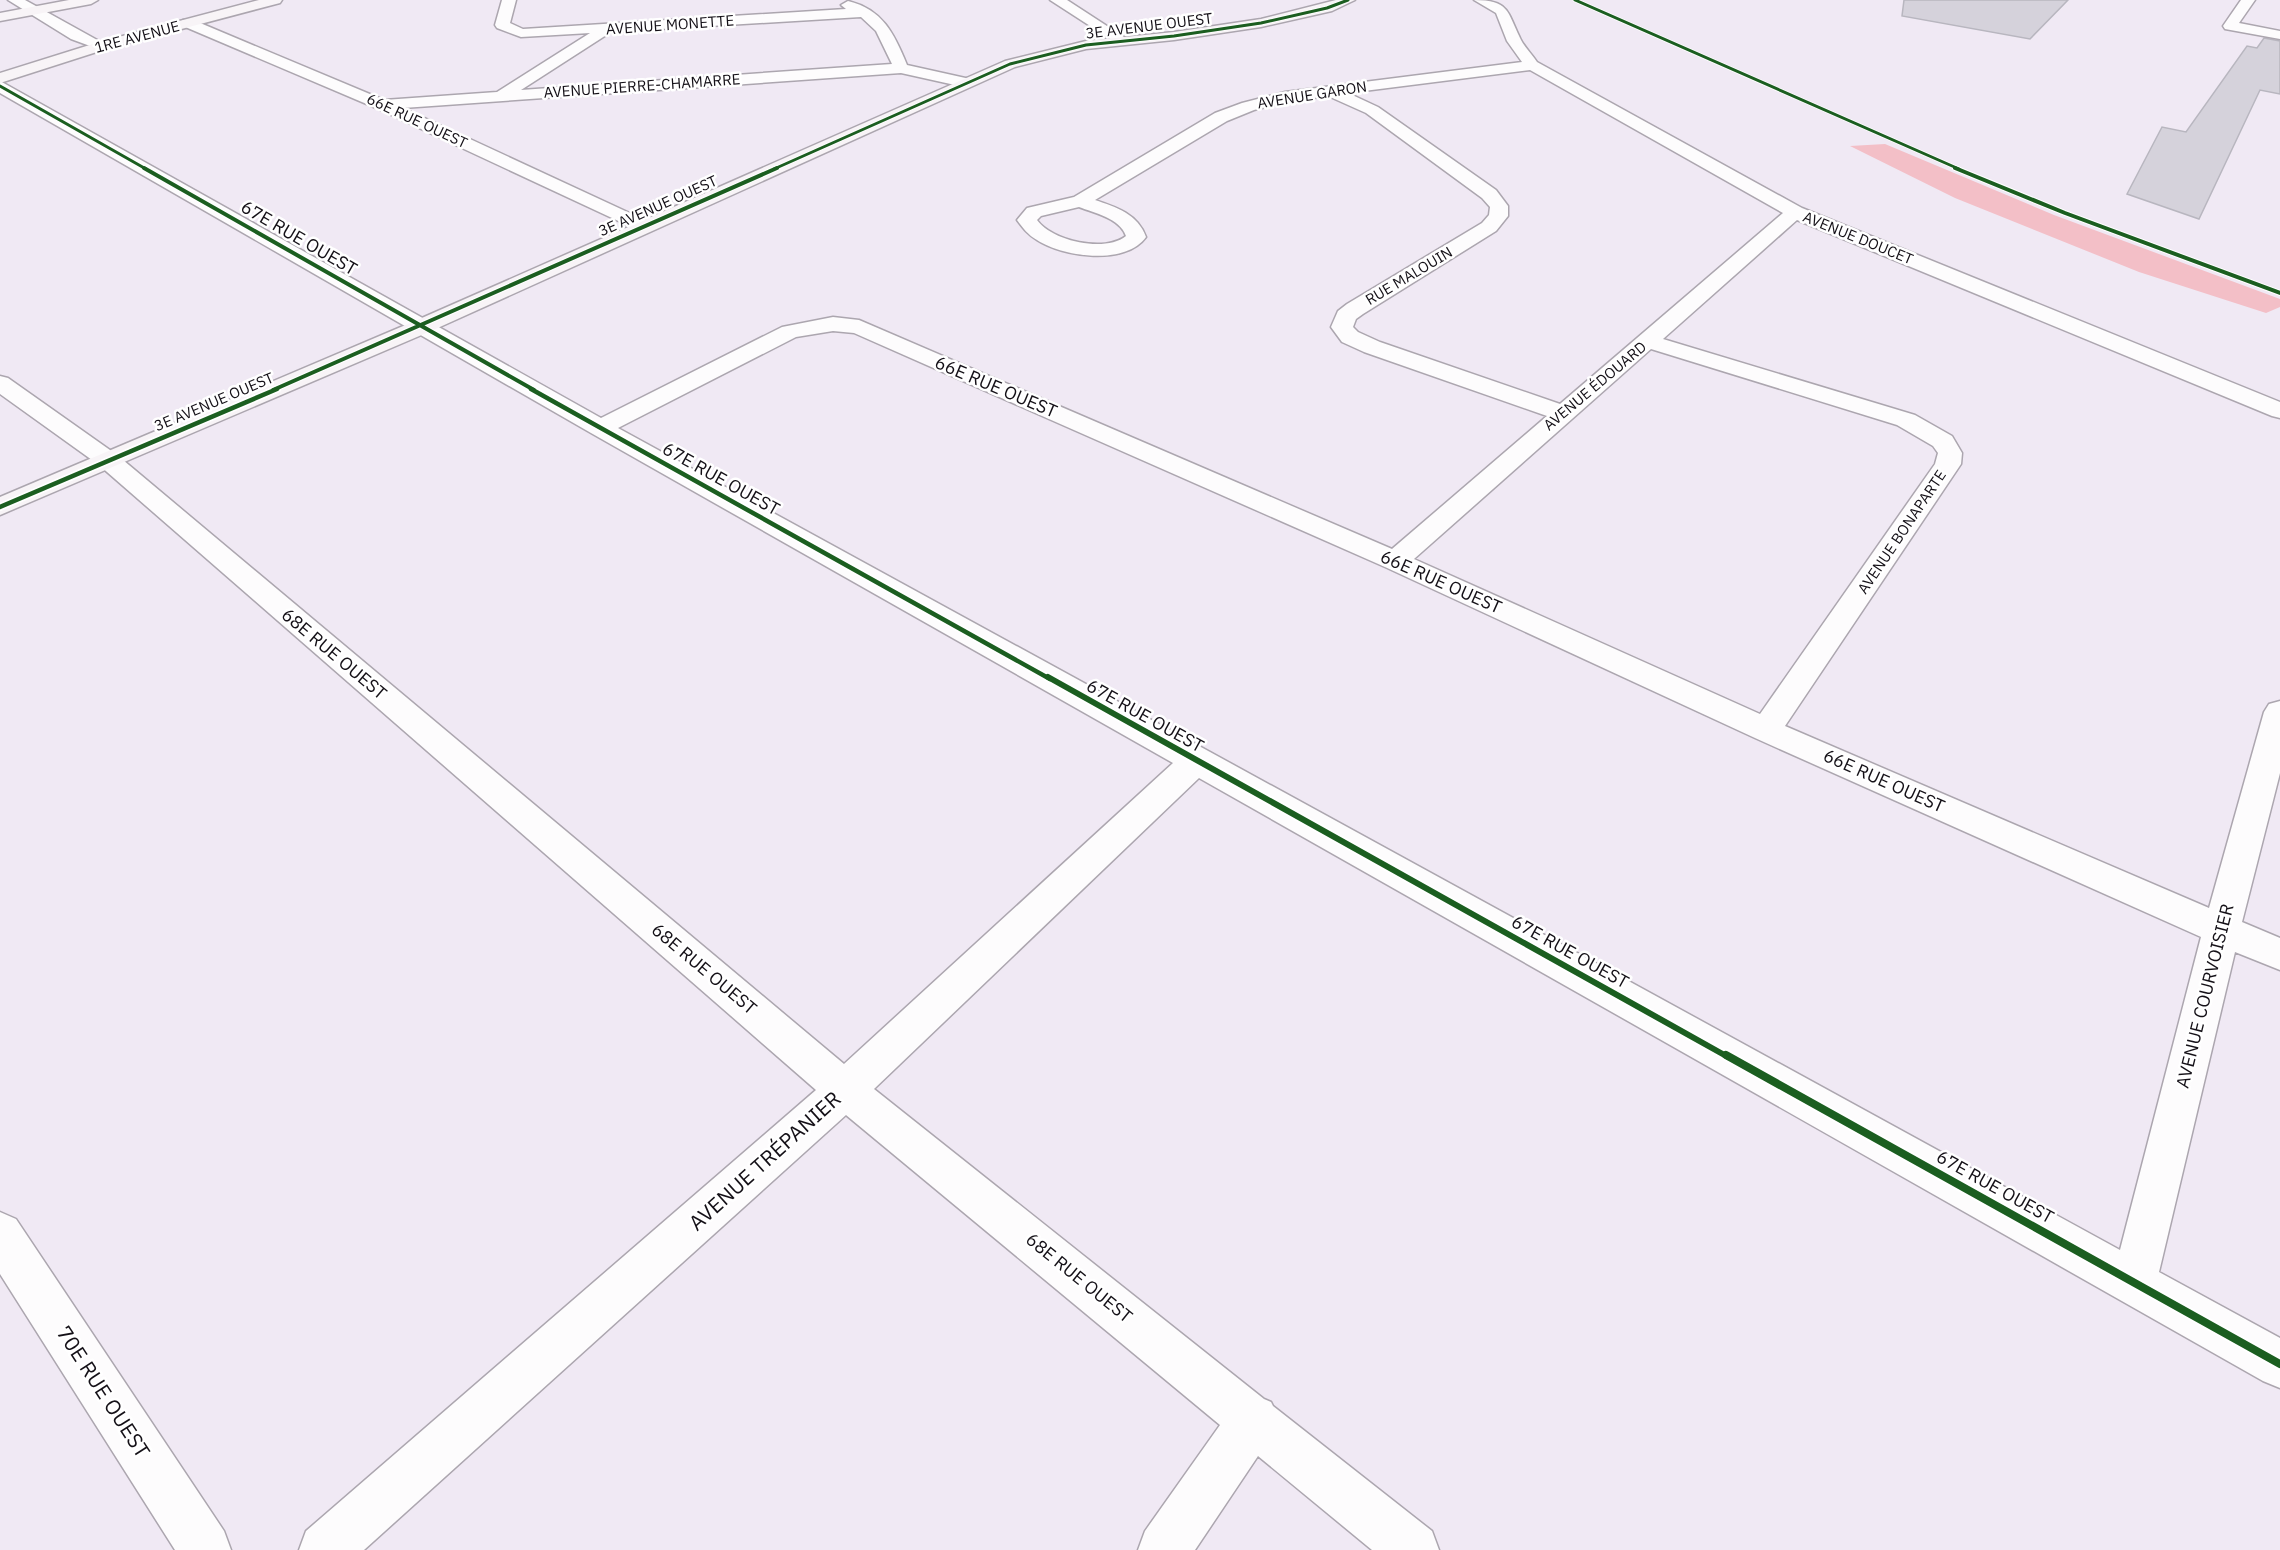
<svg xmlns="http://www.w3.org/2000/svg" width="2280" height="1550" font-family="'IBM Plex Sans',sans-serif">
  <rect width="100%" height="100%" fill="#f0e9f4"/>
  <path fill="#f3bfc7" d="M 1885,144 L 2054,215 L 2280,299 L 2280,307 L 2266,313 L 2139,272 L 1955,198 L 1850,146 Z"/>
  <path fill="#d5d2db" stroke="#b8b6bf" stroke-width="1.5" d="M 1904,0 L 2068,0 L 2030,39 L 1902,16 Z
    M 2264,38 L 2280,41 L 2280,94 L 2260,90 L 2199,219 L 2127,194 L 2162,127 L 2186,132 L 2247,46 L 2257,48 Z"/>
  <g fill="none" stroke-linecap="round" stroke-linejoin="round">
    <g stroke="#aca6af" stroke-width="3">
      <path id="street" d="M 8,0 L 25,0 L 108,46 L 101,50 L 71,39 Z
        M 502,0 L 516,0 L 510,23 L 523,29 L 846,9 L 841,5 L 848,1 C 882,9 894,33 907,65 L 970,79 L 972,82 L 964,87 L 901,73 L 403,108 L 649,222 L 652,226 L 649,230 L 642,232 L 376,108 L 183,26 L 181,23 L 183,20 L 193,20 L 384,100 L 497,92 L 590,33 L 521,37 L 497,28 L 495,25 ZM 861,17 L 876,31 L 892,64 L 521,90 L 611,32 Z
        M 1050,0 L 1067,0 L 1130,41 L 1128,44 L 1118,44 Z
        M 1474,0 C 1509,0 1507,11 1520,38 C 1524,47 1532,54 1537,62 L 1802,208 L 2280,402 L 2280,418 L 2272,416 L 1797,220 L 1663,339 L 1915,415 L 1952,436 L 1962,453 L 1961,464 L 1785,726 L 2209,908 L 2264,712 L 2269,704 L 2280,701 L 2280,773 L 2242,922 L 2280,938 L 2280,970 L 2235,952 L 2159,1272 L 2280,1338 L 2280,1388 L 2263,1381 L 1199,778 L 874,1089 L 1264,1399 L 1271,1402 L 1273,1406 L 1432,1531 L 1439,1550 L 1372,1550 L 1258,1456 L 1195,1550 L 1138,1550 L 1145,1531 L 1220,1425 L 846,1115 L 364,1550 L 299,1550 L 306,1531 L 816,1090 L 99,465 L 0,394 L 0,376 L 8,378 L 117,455 L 844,1064 L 1173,763 L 591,433 L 0,93 L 0,81 L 601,418 L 782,327 L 833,317 L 859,320 L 1392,549 L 1547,416 L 1364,352 L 1342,342 L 1331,327 L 1338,311 L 1347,304 L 1482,223 L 1489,215 L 1490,207 L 1482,198 L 1366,113 L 1328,96 L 1285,102 L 1254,110 L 1227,121 L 1095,200 C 1116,207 1138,214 1146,237 C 1125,266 1063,257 1037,240 C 1028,235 1023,228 1017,220 L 1027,208 L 1074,197 L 1215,113 L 1242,103 L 1285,92 L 1522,62 L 1507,41 L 1496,13 ZM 1530,70 L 1783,213 L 1560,404 L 1380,342 L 1358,332 L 1353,327 L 1356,319 L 1363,314 L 1496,231 L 1508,216 L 1508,206 L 1496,190 L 1378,107 L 1348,93 ZM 1079,207 C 1094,213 1120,218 1126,236 C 1105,253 1052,241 1037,220 L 1041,216 ZM 833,331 L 854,333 L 1385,567 L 1755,738 L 2201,937 L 2120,1250 L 618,428 L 796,337 ZM 1651,349 L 1897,425 L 1933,446 L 1938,453 L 1935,464 L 1760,714 L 1414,559 Z
        M 2241,0 L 2255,0 L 2239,23 L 2280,31 L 2280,39 L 2225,29 L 2223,26 Z
        M 0,1212 L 16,1219 L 224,1531 L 231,1550 L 175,1550 L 0,1274 Z"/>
    </g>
    <g stroke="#aca6af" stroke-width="3">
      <path id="secondary" d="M 69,0 L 98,0 L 91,4 L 0,21 L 0,13 Z
        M 259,0 L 282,0 L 280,3 L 106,49 L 0,83 L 0,73 L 96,43 Z
        M 1336,0 L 1355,0 L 1332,11 L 1261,27 L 1174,40 L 1086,49 L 1015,67 L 431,331 L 0,515 L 0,497 L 415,321 L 1005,61 L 1086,41 L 1174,32 L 1261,19 Z"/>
    </g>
    <use href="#street" fill="#fdfcfd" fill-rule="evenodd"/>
    <use href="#secondary" fill="#f8f4f7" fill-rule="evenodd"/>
    <g stroke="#fff" stroke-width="4.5">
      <path id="cycleway-far4" d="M 1575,0 L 1959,169
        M 0,86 L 146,169
        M 774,169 L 1010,64 L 1086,45 L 1174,36 L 1261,23 L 1327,8 L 1348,0"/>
    </g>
    <g stroke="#fff" stroke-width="6">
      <path id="cycleway-far3" d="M 144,168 L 534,390
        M 1955,168 L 2065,213 L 2280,293
        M 273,390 L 777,168"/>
    </g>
    <g stroke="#fff" stroke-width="8">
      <path id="cycleway-far2" d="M 531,389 L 1050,679
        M 0,507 L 277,389"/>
    </g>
    <g stroke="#fff" stroke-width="10">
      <path id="cycleway-far1" d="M 1048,677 L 1728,1057"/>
    </g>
    <g stroke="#fff" stroke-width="12">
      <path id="cycleway" d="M 1726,1055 L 2280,1364"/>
    </g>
    <use href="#cycleway-far4" stroke="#1b5e20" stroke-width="3"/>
    <use href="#cycleway-far3" stroke="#1b5e20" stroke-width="4"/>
    <use href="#cycleway-far2" stroke="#1b5e20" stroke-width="4.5"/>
    <use href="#cycleway-far1" stroke="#1b5e20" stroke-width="6"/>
    <use href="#cycleway" stroke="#1b5e20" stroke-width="8"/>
  </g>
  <g text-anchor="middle" stroke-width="5" stroke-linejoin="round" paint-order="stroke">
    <g font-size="15" fill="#141017" stroke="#fff">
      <text transform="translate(670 25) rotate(-4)" y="5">AVENUE MONETTE</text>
      <text transform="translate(1149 26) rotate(-7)" y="5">3E AVENUE OUEST</text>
      <text transform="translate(137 37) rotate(-15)" y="5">1RE AVENUE</text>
      <text transform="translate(642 86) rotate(-4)" y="5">AVENUE PIERRE-CHAMARRE</text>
      <text transform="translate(1312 95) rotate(-9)" y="5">AVENUE GARON</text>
      <text transform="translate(417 121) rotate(25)" y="5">66E RUE OUEST</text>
      <text transform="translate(658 206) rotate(-24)" y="5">3E AVENUE OUEST</text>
      <text transform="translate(1858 238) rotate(22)" y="5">AVENUE DOUCET</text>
      <text transform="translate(1409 276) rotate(-31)" y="5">RUE MALOUIN</text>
      <text transform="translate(1595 386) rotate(-40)" y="5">AVENUE ÉDOUARD</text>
      <text transform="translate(214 402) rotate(-23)" y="5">3E AVENUE OUEST</text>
      <text transform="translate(1902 532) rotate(-56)" y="5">AVENUE BONAPARTE</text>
    </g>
    <g font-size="18" fill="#141017" stroke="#fff">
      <text transform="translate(299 238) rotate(30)" y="6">67E RUE OUEST</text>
      <text transform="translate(996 387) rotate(23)" y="6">66E RUE OUEST</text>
      <text transform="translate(721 479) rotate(29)" y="6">67E RUE OUEST</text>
      <text transform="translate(1441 582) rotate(24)" y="6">66E RUE OUEST</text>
      <text transform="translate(334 654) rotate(40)" y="6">68E RUE OUEST</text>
      <text transform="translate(1145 716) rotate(29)" y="6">67E RUE OUEST</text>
      <text transform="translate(1884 781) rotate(24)" y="6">66E RUE OUEST</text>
      <text transform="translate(1570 952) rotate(29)" y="6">67E RUE OUEST</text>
      <text transform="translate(704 969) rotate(40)" y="6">68E RUE OUEST</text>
      <text transform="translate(2205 996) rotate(-76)" y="6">AVENUE COURVOISIER</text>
      <text transform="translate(1995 1187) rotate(29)" y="6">67E RUE OUEST</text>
      <text transform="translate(1079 1278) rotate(39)" y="6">68E RUE OUEST</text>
    </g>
    <g font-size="21" fill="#141017" stroke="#fff">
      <text transform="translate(765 1161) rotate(-42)" y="7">AVENUE TRÉPANIER</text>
      <text transform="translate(103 1392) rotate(57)" y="7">70E RUE OUEST</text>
    </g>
  </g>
</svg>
